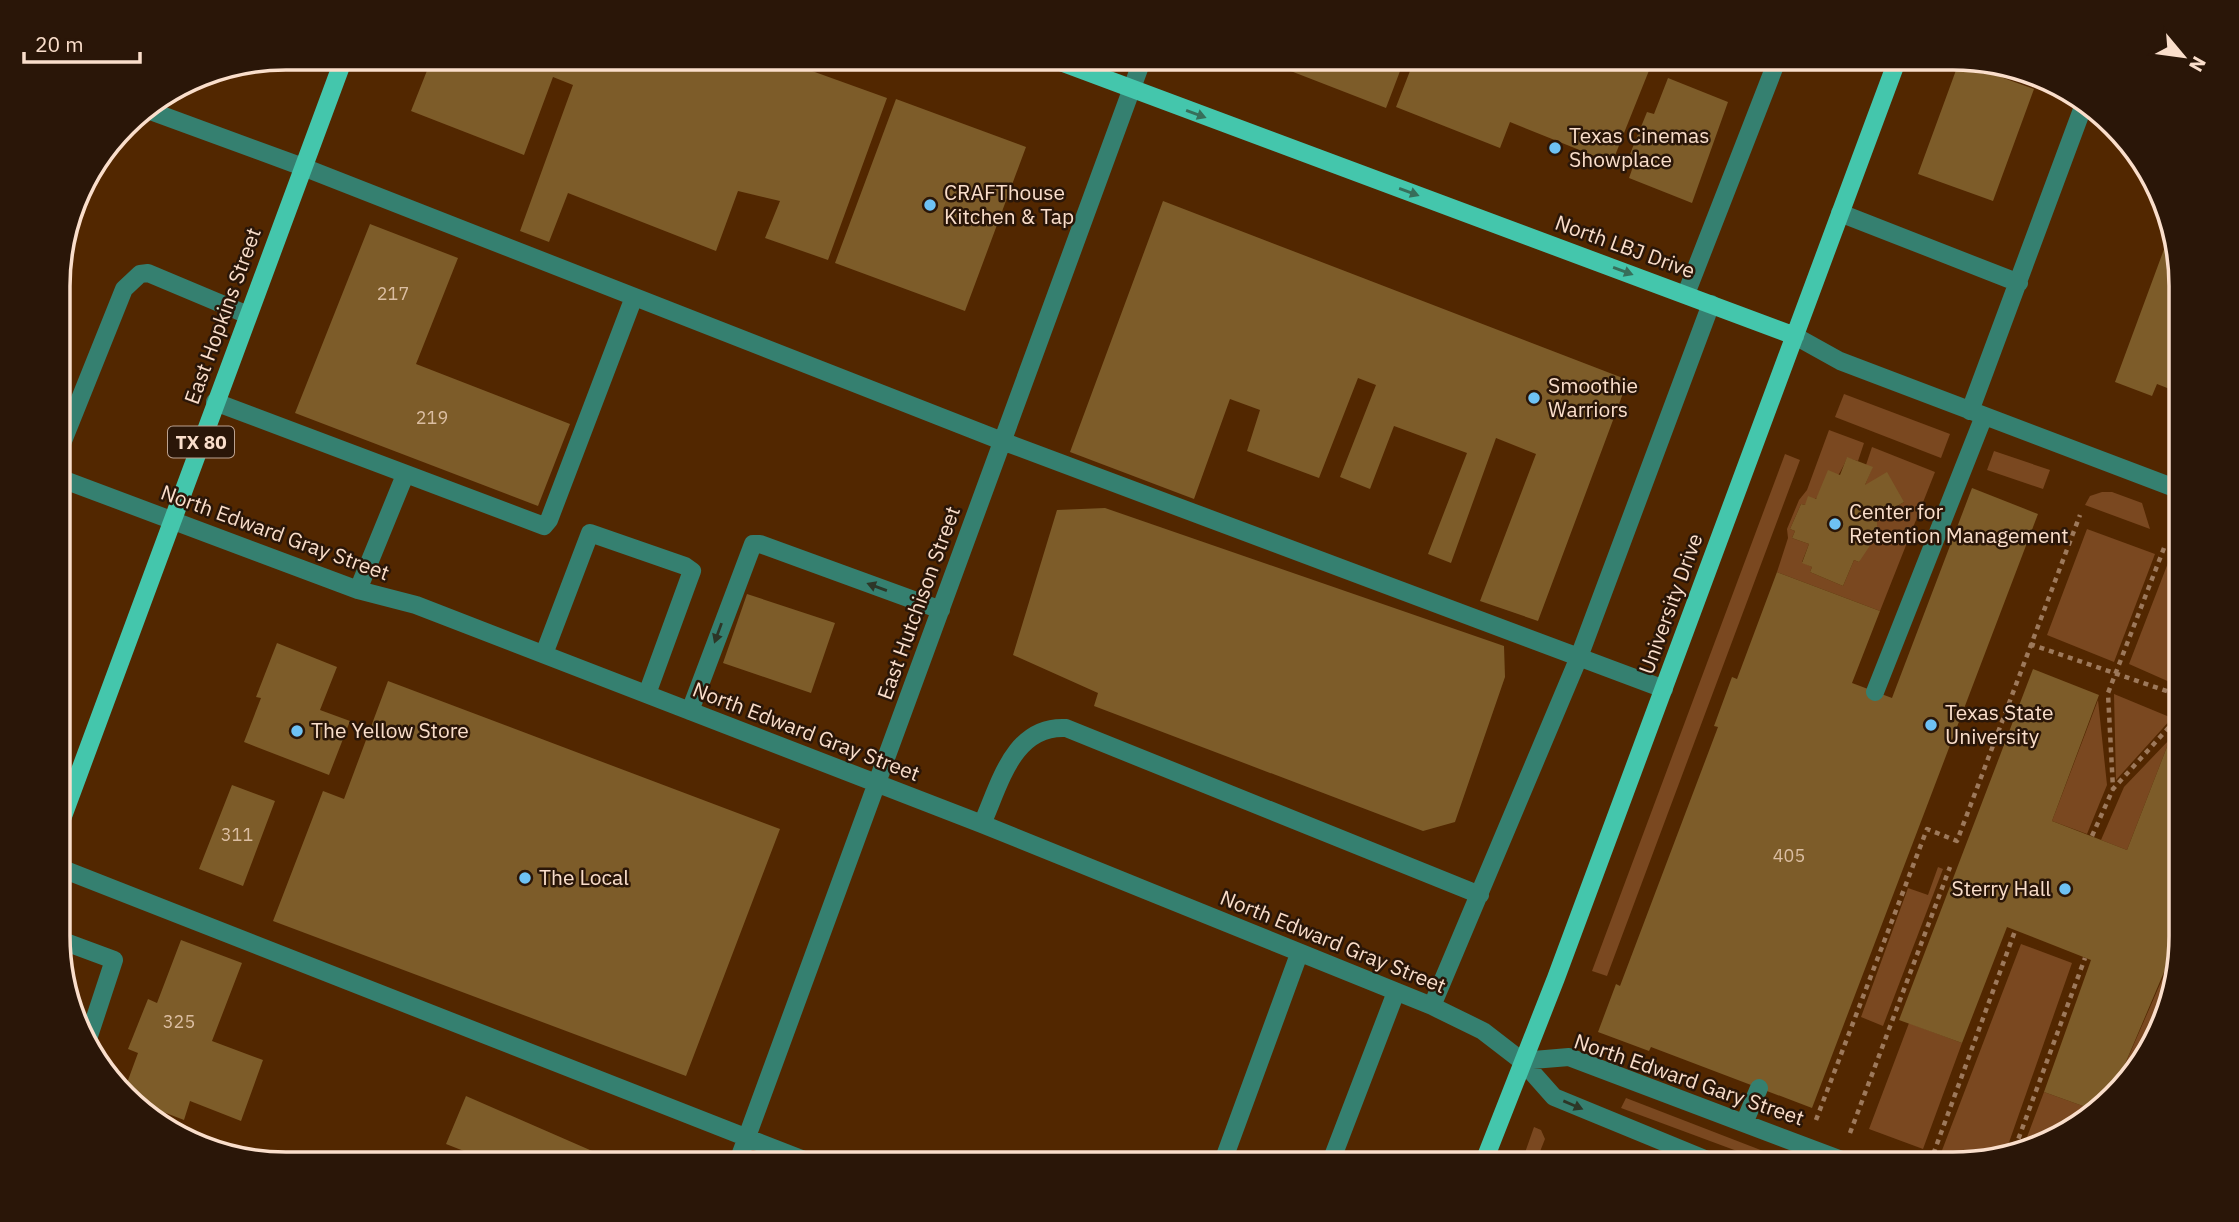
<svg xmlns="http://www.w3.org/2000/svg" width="2239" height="1222" font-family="'IBM Plex Sans',sans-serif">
  <rect width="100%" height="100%" fill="#522700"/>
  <path fill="#7a4820" d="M 1844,394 L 1950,434 L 1941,458 L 1835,417 Z
    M 1829,430 L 1864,443 L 1858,461 L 1847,458 C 1839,478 1825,495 1805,505 L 1801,504 L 1790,529 L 1795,531 L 1792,538 L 1809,544 L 1802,562 L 1812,567 L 1810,572 L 1843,586 L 1854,560 L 1859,562 C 1866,546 1877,537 1877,518 L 1904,502 L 1865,485 L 1872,468 L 1866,465 L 1872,447 L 1935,472 L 1880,611 L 1777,572 L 1788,538 L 1787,529 L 1799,500 L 1807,490 Z
    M 1994,451 L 2050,470 L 2043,489 L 1987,470 Z
    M 1785,454 L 1800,460 L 1607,976 L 1592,971 Z
    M 2102,492 L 2112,492 L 2142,503 L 2150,529 L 2085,505 L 2090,496 Z
    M 2087,529 L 2155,554 L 2114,662 L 2047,635 Z
    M 2168,563 L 2180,568 L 2181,687 L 2129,664 Z
    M 2114,694 L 2172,718 L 2116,780 Z
    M 2098,700 L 2107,785 L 2087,834 L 2052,821 Z
    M 2170,739 L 2127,850 L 2101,840 L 2124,787 Z
    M 1938,867 L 1943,869 L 1883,1026 L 1861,1017 L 1908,888 L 1928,895 Z
    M 2021,944 L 2072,963 L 2006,1151 L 1968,1163 L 1941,1153 Z
    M 2174,952 L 2177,953 L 2157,1037 L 2117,1083 Z
    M 1909,1023 L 1962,1043 L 1923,1149 L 1869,1129 Z
    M 2044,1092 L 2094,1110 L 2079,1126 L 2024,1145 Z
    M 1626,1098 L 1797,1164 L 1772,1164 L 1621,1108 Z
    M 1534,1127 L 1541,1130 L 1545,1139 L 1535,1164 L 1521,1164 Z"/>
  <path fill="#7d5c29" d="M 432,58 L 788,58 L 787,62 L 887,98 L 828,260 L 765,238 L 780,201 L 738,191 L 716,251 L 568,193 L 549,242 L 520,231 L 573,85 L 553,77 L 524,155 L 411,111 Z
    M 1257,58 L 1405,58 L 1386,108 Z
    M 1415,58 L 1654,58 L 1612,163 L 1510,122 L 1500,148 L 1396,107 Z
    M 1959,62 L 2034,89 L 1993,201 L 1918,174 Z
    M 211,73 L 207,84 L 193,79 L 199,75 Z
    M 1668,78 L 1728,102 L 1692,203 L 1629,178 L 1635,161 L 1628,159 L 1647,112 L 1654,114 Z
    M 896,99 L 1026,147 L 965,311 L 835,263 Z
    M 1163,201 L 1628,380 L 1538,621 L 1480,601 L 1536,454 L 1496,438 L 1451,563 L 1428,554 L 1467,453 L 1394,426 L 1370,489 L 1340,477 L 1376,385 L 1358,378 L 1319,478 L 1247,451 L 1260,410 L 1230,399 L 1194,499 L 1070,452 Z
    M 370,224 L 458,258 L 416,364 L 570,424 L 538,506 L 295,413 Z
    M 2170,233 L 2179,257 L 2180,393 L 2157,384 L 2152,396 L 2115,382 Z
    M 1847,457 L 1873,467 L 1865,485 L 1887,472 L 1904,502 L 1877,518 L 1877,529 L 1869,547 L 1859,562 L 1854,560 L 1843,586 L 1810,572 L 1812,567 L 1802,563 L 1809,544 L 1792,538 L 1795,531 L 1790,529 L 1801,504 L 1805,505 L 1808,496 L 1816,499 L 1828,470 L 1840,475 Z
    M 1972,488 L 2038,514 L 1812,1108 L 1651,1047 L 1649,1051 L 1598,1032 L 1616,984 L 1620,986 L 1718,727 L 1714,726 L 1732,677 L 1737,679 L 1777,572 L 1880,611 L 1852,683 L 1892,698 Z
    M 1105,508 L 1504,646 L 1505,677 L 1455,822 L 1423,831 L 1094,706 L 1098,693 L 1013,655 L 1057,510 Z
    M 59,556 L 68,560 L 59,582 Z
    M 747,594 L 835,623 L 811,693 L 723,663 Z
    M 277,643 L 337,667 L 320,710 L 350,721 L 329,775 L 244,742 L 261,698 L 256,697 Z
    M 2033,669 L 2099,695 L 2052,821 L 2127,850 L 2170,739 L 2181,725 L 2181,932 L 2117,1083 L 2094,1110 L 2044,1092 L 2091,960 L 2007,927 L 1962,1043 L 1899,1020 Z
    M 388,681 L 780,829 L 686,1076 L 273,921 L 323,791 L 344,799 Z
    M 232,785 L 275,801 L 243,886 L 199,869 Z
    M 181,940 L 242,963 L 212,1041 L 263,1060 L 241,1121 L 190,1101 L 184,1120 L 140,1103 L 124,1091 L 138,1053 L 128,1049 L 148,999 L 157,1003 Z
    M 466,1096 L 622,1164 L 497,1164 L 446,1144 Z"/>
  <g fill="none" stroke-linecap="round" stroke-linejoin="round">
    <path stroke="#9d795b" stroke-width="4.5" stroke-dasharray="5 5" stroke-linecap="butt" d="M 2164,548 L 2108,693 L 2113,789 L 2181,714
      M 2030,644 L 2181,696
      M 2092,836 L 2113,789
      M 1816,1120 L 1927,829 L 1957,841 L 2080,515
      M 1850,1133 L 1950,867
      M 2015,1148 L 2085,958
      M 1930,1163 L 2015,931"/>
    <path stroke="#358070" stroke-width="18" d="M 145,109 L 303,167 L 1002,441 L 1664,689
      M 1840,213 L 2019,283
      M 1686,294 L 1778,58
      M 1795,336 L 1840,361 L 2180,490
      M 215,402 L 544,526 L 549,520 L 634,297
      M 1970,411 L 2083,107
      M 59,451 L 124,289 L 140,274 L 148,273 L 248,315
      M 59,478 L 358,590 L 416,605 L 982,824 L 1432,1006 L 1483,1031 L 1522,1061 L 1554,1097 L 1717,1164
      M 358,590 L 405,475
      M 544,654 L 590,533 L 685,566 L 692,571 L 689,579 L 647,694
      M 1875,692 L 1984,416
      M 690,711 L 753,544 L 760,544 L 941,610
      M 982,824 C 1000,784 1013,725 1066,728 L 1480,895
      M 60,868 L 814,1164
      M 60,940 L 114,960 L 89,1036
      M 1432,1006 L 1579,657 L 1711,304
      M 1522,1061 L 1569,1057 L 1852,1164
      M 1745,1121 L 1759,1088
      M 737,1164 L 1143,58
      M 1222,1164 L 1299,954
      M 1330,1164 L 1396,992"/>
    <path stroke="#44c6ac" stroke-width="18" d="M 1050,58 L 1795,336
      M 59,827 L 344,58
      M 1483,1164 L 1556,978 L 1898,58"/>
  </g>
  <defs><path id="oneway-solid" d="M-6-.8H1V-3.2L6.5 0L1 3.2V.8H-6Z" transform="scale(1.75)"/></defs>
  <g fill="#376e5a">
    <use href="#oneway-solid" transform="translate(1196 114) rotate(20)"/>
    <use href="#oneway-solid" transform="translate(1409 192) rotate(20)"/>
    <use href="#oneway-solid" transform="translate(1623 271) rotate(20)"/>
  </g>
  <g fill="#2d3627">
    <use href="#oneway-solid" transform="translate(877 587) rotate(-160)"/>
    <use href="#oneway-solid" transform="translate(718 633) rotate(110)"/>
    <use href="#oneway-solid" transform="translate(1573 1105) rotate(23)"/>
  </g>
  <g fill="#6ec2f4" stroke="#2a1608" stroke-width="2.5">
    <circle cx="1555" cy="148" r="7"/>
    <circle cx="930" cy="205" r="7"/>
    <circle cx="1534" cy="398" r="7"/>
    <circle cx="1835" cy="524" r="7"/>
    <circle cx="1931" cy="725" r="7"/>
    <circle cx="297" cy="731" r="7"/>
    <circle cx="525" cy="878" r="7"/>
    <circle cx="2065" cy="889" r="7"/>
  </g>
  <g text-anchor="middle" stroke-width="5" stroke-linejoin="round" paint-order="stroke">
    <g font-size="18" fill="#dbbea2">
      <text x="393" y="300">217</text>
      <text x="432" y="424">219</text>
      <text x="237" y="841">311</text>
      <text x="1789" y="862">405</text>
      <text x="179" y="1028">325</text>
    </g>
    <rect fill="#2a1608" stroke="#bca290" stroke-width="2" x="168" y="426.5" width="66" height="31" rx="5"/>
    <g font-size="19" font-weight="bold" fill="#fadecb">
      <text x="201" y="449">TX 80</text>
    </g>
    <g font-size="21" fill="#fadecb" stroke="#2a1608" text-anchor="start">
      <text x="1569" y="143">Texas Cinemas<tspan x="1569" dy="24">Showplace</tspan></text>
      <text x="944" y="200">CRAFThouse<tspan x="944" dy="24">Kitchen &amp; Tap</tspan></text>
      <text x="1548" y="393">Smoothie<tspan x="1548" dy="24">Warriors</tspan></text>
      <text x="1849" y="519">Center for<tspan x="1849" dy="24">Retention Management</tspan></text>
      <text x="1945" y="720">Texas State<tspan x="1945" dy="24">University</tspan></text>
      <text x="311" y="738">The Yellow Store</text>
      <text x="539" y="885">The Local</text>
      <text x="2051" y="896" text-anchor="end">Sterry Hall</text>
    </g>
    <g font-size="21" fill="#fadecb" stroke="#2a1608">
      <text transform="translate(1625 247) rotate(20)" y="7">North LBJ Drive</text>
      <text transform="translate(223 316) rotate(-70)" y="7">East Hopkins Street</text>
      <text transform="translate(275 533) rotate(20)" y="7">North Edward Gray Street</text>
      <text transform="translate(919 603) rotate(-70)" y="7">East Hutchison Street</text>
      <text transform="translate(1671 604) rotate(-70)" y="7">University Drive</text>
      <text transform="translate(806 732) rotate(21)" y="7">North Edward Gray Street</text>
      <text transform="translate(1333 942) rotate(22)" y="7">North Edward Gray Street</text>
      <text transform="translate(1689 1080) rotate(19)" y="7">North Edward Gary Street</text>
    </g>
  </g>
  <path d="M0 0H2239V1222H0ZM286 70H1953A216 216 0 0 1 2169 286V936A216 216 0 0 1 1953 1152H286A216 216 0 0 1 70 936V286A216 216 0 0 1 286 70Z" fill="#2a1608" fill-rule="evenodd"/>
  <path fill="none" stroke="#fadecb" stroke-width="3.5" d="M286 70H1953A216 216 0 0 1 2169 286V936A216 216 0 0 1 1953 1152H286A216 216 0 0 1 70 936V286A216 216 0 0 1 286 70Z"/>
  <g transform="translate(2183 56) rotate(119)" stroke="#2a1608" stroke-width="5" paint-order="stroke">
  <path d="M0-5L12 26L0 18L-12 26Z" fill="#fadecb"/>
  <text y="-10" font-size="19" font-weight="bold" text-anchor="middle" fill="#fadecb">N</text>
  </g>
  <path d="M24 52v10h116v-10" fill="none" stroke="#fadecb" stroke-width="3.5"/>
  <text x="35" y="52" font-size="21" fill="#fadecb" stroke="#2a1608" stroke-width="5" paint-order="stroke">20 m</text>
</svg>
